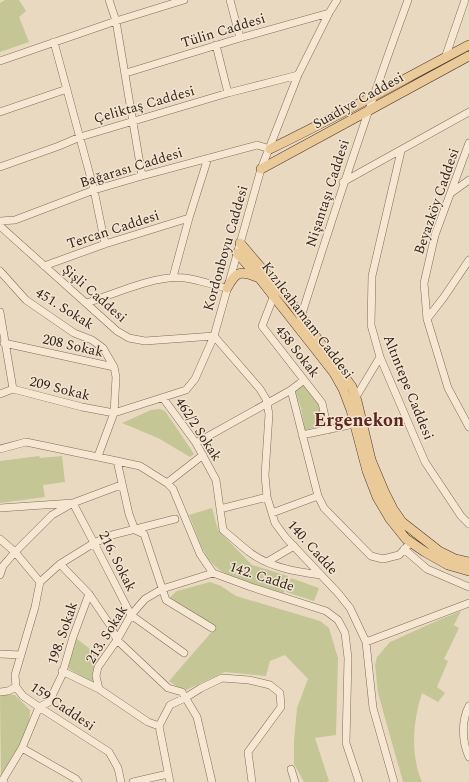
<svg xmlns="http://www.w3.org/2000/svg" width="469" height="782" font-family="Spectral,serif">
  <rect width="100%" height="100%" fill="#e9d9c0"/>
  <path fill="#c5c695" d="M 5,0 L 19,0 L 26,11 L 19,17 L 29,42 L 0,52 L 0,3 Z
    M 305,384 L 319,403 L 324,426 L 305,430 L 301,408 L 295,391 Z
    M 160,409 L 165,411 L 194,454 L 190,457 L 158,438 L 122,423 L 151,410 Z
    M 39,456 L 40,458 L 62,456 L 65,482 L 43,485 L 45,497 L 0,503 L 0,461 Z
    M 212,508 L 218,530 L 252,565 L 288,576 L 284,593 C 259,586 219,579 206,555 C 199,543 195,528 189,515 Z
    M 291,578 L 319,588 L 314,601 L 286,592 Z
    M 210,582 L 221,586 L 236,596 L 320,621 L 329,628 L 338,658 L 336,735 L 315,738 L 329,781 L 326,782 L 304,782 L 294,764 L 294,741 L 297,708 L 308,679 L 285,655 L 270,661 L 266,676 L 225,672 L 184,691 L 169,681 L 215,628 L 169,598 L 177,591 Z
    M 461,611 L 454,625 L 459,628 L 444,659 L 448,661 L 437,687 L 445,693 L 438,702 L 422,693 C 413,721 410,754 422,782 L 403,782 L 378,693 L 375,665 L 377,657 L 390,642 L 441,619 Z
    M 76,638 L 100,657 L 94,670 L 95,684 L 69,669 L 68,666 Z
    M 3,693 L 15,695 L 30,710 C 31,732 12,756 1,775 L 0,694 Z"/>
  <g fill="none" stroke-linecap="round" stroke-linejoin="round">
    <g stroke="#816b59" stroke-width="8">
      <path id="minor" d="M 109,0 L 116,21 L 142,176
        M 230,0 L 240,38
        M 54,42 L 94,190 L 105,244
        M 216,45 L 228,93
        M 445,58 L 465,0
        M 0,61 L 116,21 L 184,0
        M 126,73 L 240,38 L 329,13
        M 0,112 L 67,89
        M 469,143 L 435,235 L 424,283 L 427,319 L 448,388 L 469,427
        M 401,151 L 372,276 L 371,325 L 380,357 L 425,462 L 461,516 L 469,524
        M 0,167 L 59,146 L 80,137 L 228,93 L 298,75
        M 343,182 L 469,112
        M 451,193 L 469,180
        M 0,221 L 15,220 L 94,190 L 142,176 L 257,145 L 270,149
        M 0,226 L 117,331 L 129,338 L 145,341 L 214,336
        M 44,266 L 105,244 L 189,218
        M 0,271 L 26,300 L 74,333 L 92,340 L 103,348 L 114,367
        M 173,277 L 189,218 L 208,158
        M 275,293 L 262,326 L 322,403 L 328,430
        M 87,303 C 114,294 157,274 185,278 C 199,280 213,285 227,288
        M 0,312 L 13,389
        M 427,319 L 444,297 L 469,260
        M 300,320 C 334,212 369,106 408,0
        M 214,336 L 260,389 L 266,399 L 269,414 L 265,475 L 267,497 L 275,523 L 286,538 L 338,593 L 350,608 L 366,642 L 373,708 L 394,782
        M 291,390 L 318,496 L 324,508 L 371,556 L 383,559 L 399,555 L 411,542
        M 0,394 L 13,389 L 82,407 L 114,413 L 116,377 L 114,367 L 4,343
        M 356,397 L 380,357
        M 163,398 L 196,443 L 216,480 L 223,530 C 233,538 242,547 252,554 C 272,568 298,572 321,575
        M 302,435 L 354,424
        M 196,443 L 291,390 L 304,380
        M 0,449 L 26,442 L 117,461 L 140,466 L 167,483 L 173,489 L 200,554 L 213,573 L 251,587 L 326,611 L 338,620 L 345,633 L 348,658 L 346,743 L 359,782
        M 98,456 L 114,413 L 186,390 L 195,379 L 214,336 L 261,169 L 298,75 L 329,13 L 337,0
        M 117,461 L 129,514 L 135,530 L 144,534 L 166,600 L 212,628
        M 167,483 L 203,455
        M 0,508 L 73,503 L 94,543 L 131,615 L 184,653
        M 220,509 L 267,497
        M 272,513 L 318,496
        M 0,539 L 15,552 L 40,582 L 35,607 L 15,675 L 16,687 L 23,696 L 39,707 L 109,752 L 118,768 L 121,782
        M 404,549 L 427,569 L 469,587
        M 267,562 L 294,546
        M 60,564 L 89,594 L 110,625 L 117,640 L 168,688 L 182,692 L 197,717 L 212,782
        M 0,575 L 3,566 L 15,552 L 52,515 L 73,503 L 121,485
        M 40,582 L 60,564 L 94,543 L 112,535 L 175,519
        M 366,642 L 469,603
        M 0,654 L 21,655
        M 62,671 L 99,689
        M 0,692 L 8,691 L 16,687
        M 469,706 C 461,721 462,742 469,757
        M 159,726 L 148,722 L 99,689 L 96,676 L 98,667 L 117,640 L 131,615 L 145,599 L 162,589 L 213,573
        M 159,726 L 170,705 L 185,698 L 201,688 L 222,678 L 249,680 L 270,685 L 280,693 L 281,707 L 248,752 L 252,782
        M 159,726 L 170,782
        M 22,748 L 76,779 L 78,782
        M 291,769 L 295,782
        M 4,782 L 2,781 L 22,748 L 39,707 L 49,702 L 62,675 L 73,637 L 89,594
        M 133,782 L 168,774"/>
    </g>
    <g stroke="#4f3a2e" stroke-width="10">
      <path id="major" d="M 270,149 C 337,117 402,80 469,45
        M 261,169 L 469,56
        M 240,243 L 293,305 L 352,387 L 357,401 L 371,460 L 384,491 L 393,509 L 402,522 L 439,551 L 455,559 L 469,562
        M 237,253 L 260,279 L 316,350 L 334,373 L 343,389 L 351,410 L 367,471 L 377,497 L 390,519 L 406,539 L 425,552 L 448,565 L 469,571
        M 227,288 C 236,272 239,270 257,277"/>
    </g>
    <use href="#minor" stroke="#f5e7d2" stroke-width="7"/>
    <use href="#major" stroke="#ebca9a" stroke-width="9"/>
  </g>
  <g text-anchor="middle" stroke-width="3" stroke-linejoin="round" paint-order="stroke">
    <g font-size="14" fill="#32251d" stroke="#f2e4cf">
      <text transform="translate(223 30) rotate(-17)" y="5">Tülin Caddesi</text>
      <text transform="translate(358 100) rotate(-29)" y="5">Suadiye Caddesi</text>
      <text transform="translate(144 104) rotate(-16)" y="5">Çeliktaş Caddesi</text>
      <text transform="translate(131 167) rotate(-17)" y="5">Bağarası Caddesi</text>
      <text transform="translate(327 193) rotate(-72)" y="5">Nişantaşı Caddesi</text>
      <text transform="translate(436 201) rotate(-71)" y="5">Beyazköy Caddesi</text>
      <text transform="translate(113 229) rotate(-18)" y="5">Tercan Caddesi</text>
      <text transform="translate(225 248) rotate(-74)" y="5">Kordonboyu Caddesi</text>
      <text transform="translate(95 293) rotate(41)" y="5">Şişli Caddesi</text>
      <text transform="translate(65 308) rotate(32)" y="5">451. Sokak</text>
      <text transform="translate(308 320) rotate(53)" y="5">Kızılcahamam Caddesi</text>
      <text transform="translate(73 345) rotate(13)" y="5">208 Sokak</text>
      <text transform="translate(298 351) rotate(52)" y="5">458 Sokak</text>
      <text transform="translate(409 387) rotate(68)" y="5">Altıntepe Caddesi</text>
      <text transform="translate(60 388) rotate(14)" y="5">209 Sokak</text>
      <text transform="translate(199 429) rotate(57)" y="5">462/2 Sokak</text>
      <text transform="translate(313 547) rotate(48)" y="5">140. Cadde</text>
      <text transform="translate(118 561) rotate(63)" y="5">216. Sokak</text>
      <text transform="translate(262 576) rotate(18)" y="5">142. Cadde</text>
      <text transform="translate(62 633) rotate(-71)" y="5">198. Sokak</text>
      <text transform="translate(106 634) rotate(-58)" y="5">213. Sokak</text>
      <text transform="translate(63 706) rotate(34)" y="5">159 Caddesi</text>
    </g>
    <g font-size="18" font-weight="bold" fill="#5b2620" stroke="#f2e4cf">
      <text x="359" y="426">Ergenekon</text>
    </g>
  </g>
</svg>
